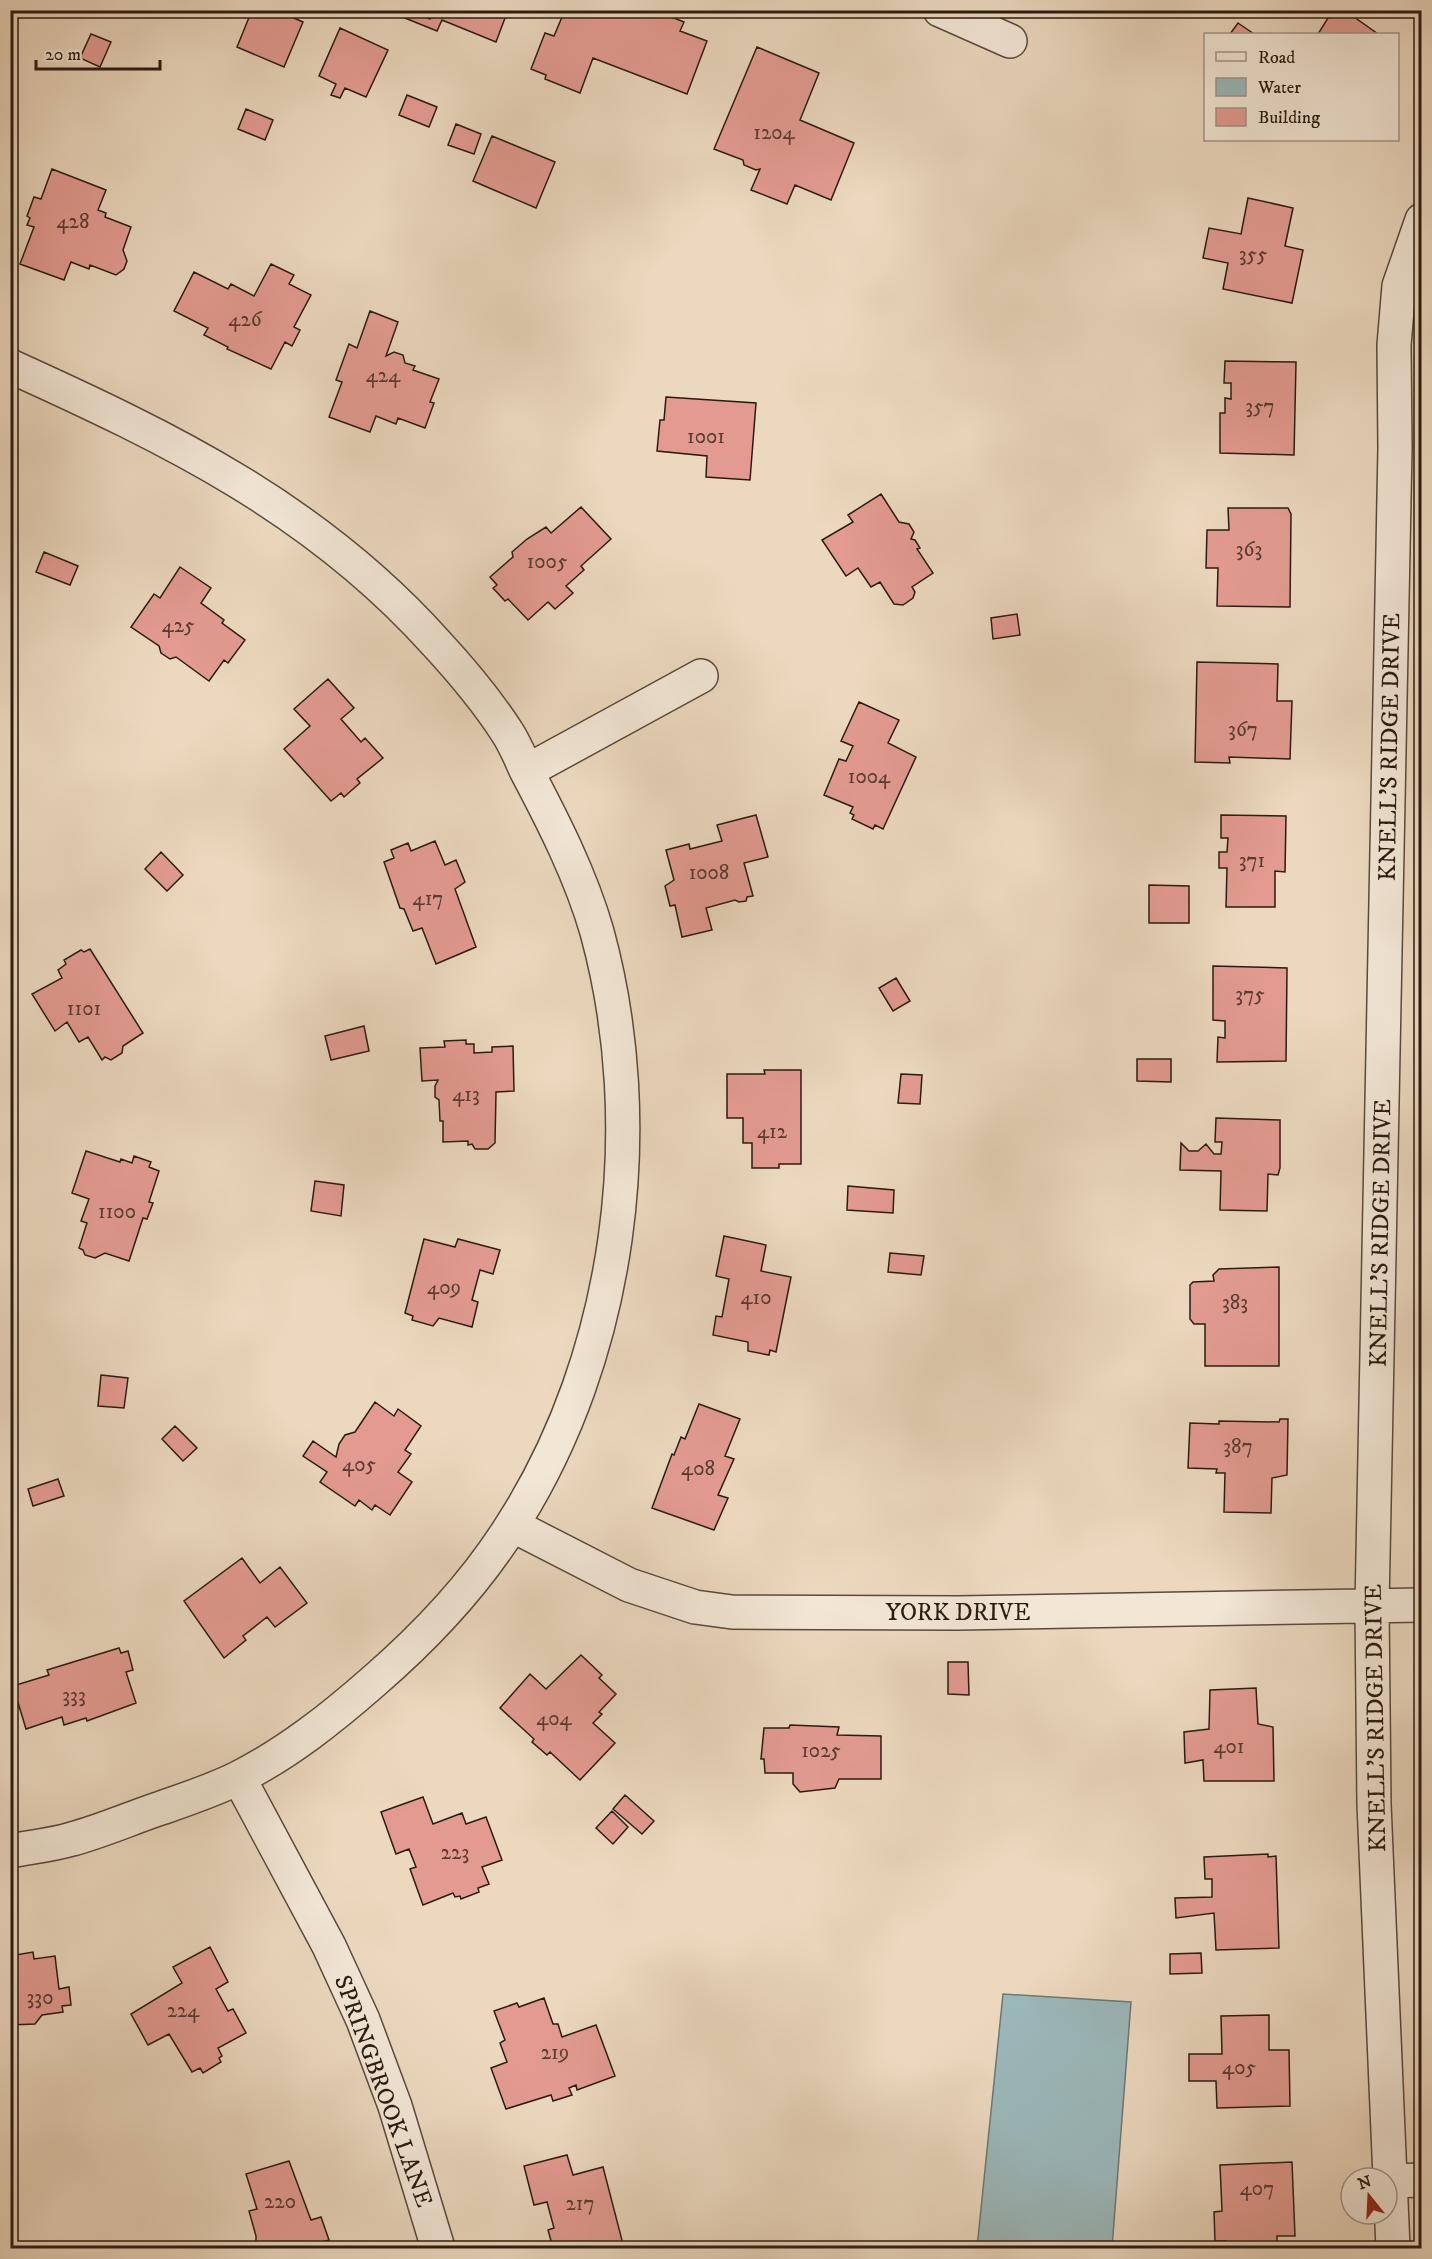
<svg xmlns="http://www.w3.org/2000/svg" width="1432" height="2259" font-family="'IM FELL DW Pica',serif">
  <rect width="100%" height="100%" fill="#ebd8be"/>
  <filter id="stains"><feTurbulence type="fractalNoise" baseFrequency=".00333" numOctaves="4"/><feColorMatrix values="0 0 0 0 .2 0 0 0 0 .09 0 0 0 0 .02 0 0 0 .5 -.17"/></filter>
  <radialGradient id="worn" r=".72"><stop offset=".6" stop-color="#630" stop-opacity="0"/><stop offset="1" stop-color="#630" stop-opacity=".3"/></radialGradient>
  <path fill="#9bb8ba" stroke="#6e7977" stroke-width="1.5" d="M 1003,1994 L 1131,2002 L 1112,2248 L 977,2248 Z"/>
  <path fill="#e39b91" stroke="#2a1b12" stroke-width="1.5" d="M 252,10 L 275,10 L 303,22 L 284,67 L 237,47 Z
    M 397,10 L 409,10 L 430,19 L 432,14 L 422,10 L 508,10 L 496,42 L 442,20 L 437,31 L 395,14 Z
    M 565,10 L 654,10 L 684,22 L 680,31 L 707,41 L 687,94 L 593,58 L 580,93 L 545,79 L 546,75 L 531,69 L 545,33 L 554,36 Z
    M 1333,10 L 1353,10 L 1350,14 L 1378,34 L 1318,34 Z
    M 1238,23 L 1254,34 L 1230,34 Z
    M 340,28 L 388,50 L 366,97 L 345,88 L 340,98 L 331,95 L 336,84 L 319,76 Z
    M 91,34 L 111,42 L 100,67 L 80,58 Z
    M 757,47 L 819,73 L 800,120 L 854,143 L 831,200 L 795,185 L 787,204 L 751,190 L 760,169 L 756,170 L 744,165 L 743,160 L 714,149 Z
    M 407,95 L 437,107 L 429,127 L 399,115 Z
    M 246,109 L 273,120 L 265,140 L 238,129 Z
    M 456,124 L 481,134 L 474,154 L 448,145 Z
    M 492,136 L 555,162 L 536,208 L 473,181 Z
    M 52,169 L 106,190 L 98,210 L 106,213 L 105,217 L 131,227 L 123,250 L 127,261 L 124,269 L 116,275 L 90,265 L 89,269 L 71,262 L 64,280 L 20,264 L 34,227 L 27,225 L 30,218 L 27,216 L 34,197 L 41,199 Z
    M 1248,198 L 1293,208 L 1285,246 L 1303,250 L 1292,303 L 1223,289 L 1228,263 L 1203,258 L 1209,228 L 1241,234 Z
    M 271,264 L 294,275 L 289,284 L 311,295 L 294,327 L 300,330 L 292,346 L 285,342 L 271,369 L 227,349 L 228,347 L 204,335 L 208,328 L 174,311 L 194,272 L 228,289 L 231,284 L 254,296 Z
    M 370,311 L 398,322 L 386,356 L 394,352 L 403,355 L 405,363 L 415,366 L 413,370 L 439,379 L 430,402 L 434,403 L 425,428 L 398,418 L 396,424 L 376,416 L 370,432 L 329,417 L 342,382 L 336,380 L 349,344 L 357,348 Z
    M 1225,361 L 1296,362 L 1294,455 L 1220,453 L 1220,413 L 1225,413 L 1225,398 L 1231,399 L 1231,383 L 1224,383 Z
    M 666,397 L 756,403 L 750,480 L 706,477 L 707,456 L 657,451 L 660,420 L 664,420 Z
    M 881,494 L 899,522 L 909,524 L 914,532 L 911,539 L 915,540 L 920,548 L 917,549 L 933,573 L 912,587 L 915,592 L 913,598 L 903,605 L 894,604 L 880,582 L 871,587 L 858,568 L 846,576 L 822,540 L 853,522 L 848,515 Z
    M 581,507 L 611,539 L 581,566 L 584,570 L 566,586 L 573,593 L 555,609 L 548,602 L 528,620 L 508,599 L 505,601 L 493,588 L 497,585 L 490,577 L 513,557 L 512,552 L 527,539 L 546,527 L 551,533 Z
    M 1228,508 L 1288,508 L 1291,514 L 1290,607 L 1217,606 L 1218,568 L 1206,568 L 1207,530 L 1229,530 Z
    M 44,552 L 78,566 L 70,585 L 36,572 Z
    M 180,567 L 211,588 L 201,603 L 224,620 L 222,623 L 245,640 L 228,663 L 224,660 L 209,681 L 176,657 L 170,659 L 161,653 L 159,646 L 131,627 L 154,594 L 160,598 Z
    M 1017,614 L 1020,635 L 993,639 L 991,618 Z
    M 1197,662 L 1278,664 L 1277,701 L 1292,701 L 1290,759 L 1229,757 L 1230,763 L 1195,762 Z
    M 328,679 L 354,708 L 341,719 L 361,742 L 365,738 L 383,758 L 357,779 L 360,783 L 344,797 L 341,793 L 331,801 L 284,749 L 310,726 L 294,709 Z
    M 859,702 L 899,720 L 888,743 L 916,757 L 883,829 L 875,825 L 873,829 L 852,819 L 854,815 L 850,813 L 853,807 L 824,795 L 839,759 L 846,761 L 853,746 L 841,741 Z
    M 756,815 L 768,857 L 744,863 L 753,896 L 747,897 L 746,901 L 739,902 L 735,900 L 706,908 L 712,930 L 682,937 L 675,905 L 670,906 L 665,886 L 674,880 L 666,850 L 689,844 L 690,849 L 722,841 L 717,825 Z
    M 1221,815 L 1286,816 L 1285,872 L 1275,871 L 1275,907 L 1226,907 L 1227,868 L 1219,868 L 1219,852 L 1227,852 L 1228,838 L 1221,838 Z
    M 435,841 L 445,865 L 456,860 L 465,882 L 455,889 L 476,947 L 436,964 L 422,928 L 413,931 L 404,909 L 400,908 L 384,862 L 394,858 L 391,850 L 408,843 L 411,851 Z
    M 161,852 L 183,875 L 167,891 L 145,869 Z
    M 1149,885 L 1189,886 L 1189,923 L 1149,923 Z
    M 90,949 L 143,1033 L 123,1046 L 122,1053 L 111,1060 L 105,1057 L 102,1060 L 88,1037 L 79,1042 L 67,1022 L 55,1031 L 32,994 L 62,978 L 58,970 L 66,964 L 64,960 L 81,950 L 84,952 Z
    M 1213,966 L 1287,968 L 1286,1061 L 1217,1062 L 1218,1037 L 1225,1038 L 1225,1021 L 1213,1020 Z
    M 896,978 L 910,1001 L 893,1011 L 879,988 Z
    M 364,1026 L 369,1051 L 331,1060 L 325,1036 Z
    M 466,1040 L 466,1044 L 474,1044 L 474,1053 L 492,1052 L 492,1047 L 513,1046 L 514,1091 L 496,1092 L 495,1143 L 488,1149 L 475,1149 L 472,1144 L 468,1145 L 468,1141 L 443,1142 L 443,1121 L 440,1121 L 439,1100 L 435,1097 L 435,1086 L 438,1080 L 422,1081 L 420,1048 L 445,1047 L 444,1041 Z
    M 1137,1059 L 1171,1059 L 1171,1082 L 1137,1081 Z
    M 764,1070 L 801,1070 L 801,1164 L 779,1164 L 779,1168 L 752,1168 L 752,1143 L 743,1143 L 743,1118 L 727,1118 L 727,1074 L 765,1074 Z
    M 901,1074 L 922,1075 L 920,1104 L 898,1103 Z
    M 1216,1118 L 1280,1120 L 1280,1168 L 1278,1175 L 1268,1174 L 1267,1211 L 1220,1210 L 1221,1171 L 1180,1170 L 1181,1143 L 1189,1151 L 1198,1151 L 1206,1144 L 1214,1154 L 1221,1154 L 1222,1142 L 1215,1142 Z
    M 86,1151 L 120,1162 L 121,1159 L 132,1163 L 134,1156 L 151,1162 L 149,1167 L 159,1171 L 149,1202 L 153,1203 L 147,1219 L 143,1218 L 129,1261 L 105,1253 L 95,1258 L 85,1255 L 83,1250 L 79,1248 L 87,1223 L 81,1221 L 89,1199 L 72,1193 Z
    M 315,1181 L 344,1185 L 341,1216 L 311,1211 Z
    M 848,1186 L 894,1190 L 893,1213 L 847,1210 Z
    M 724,1236 L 766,1245 L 761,1271 L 791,1277 L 776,1352 L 770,1350 L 769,1355 L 748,1351 L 748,1342 L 713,1335 L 716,1316 L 722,1317 L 729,1279 L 716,1276 Z
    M 424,1239 L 455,1247 L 458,1239 L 500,1250 L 493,1274 L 480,1270 L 472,1300 L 478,1302 L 472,1327 L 439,1318 L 433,1326 L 412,1320 L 413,1316 L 405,1313 Z
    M 890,1253 L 924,1256 L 921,1275 L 888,1272 Z
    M 1279,1267 L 1279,1366 L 1205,1366 L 1205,1324 L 1194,1324 L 1190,1319 L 1190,1285 L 1193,1282 L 1214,1281 L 1213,1275 L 1219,1269 Z
    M 10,1318 L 16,1335 L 10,1337 Z
    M 101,1375 L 128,1378 L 124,1408 L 98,1406 Z
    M 375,1402 L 394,1416 L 398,1409 L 421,1426 L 405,1450 L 411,1454 L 398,1472 L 412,1482 L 390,1515 L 375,1505 L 372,1510 L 359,1500 L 355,1506 L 320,1482 L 327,1472 L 303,1456 L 313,1441 L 336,1457 L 339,1444 L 345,1435 L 355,1432 Z
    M 699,1404 L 740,1419 L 725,1456 L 734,1459 L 718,1495 L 728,1498 L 714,1530 L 652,1508 L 672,1454 L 674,1455 L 681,1437 L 685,1439 Z
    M 1280,1419 L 1288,1419 L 1287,1475 L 1272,1478 L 1271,1513 L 1224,1512 L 1225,1473 L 1216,1473 L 1217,1469 L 1188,1468 L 1190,1423 L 1219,1424 L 1219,1421 L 1279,1422 Z
    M 175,1426 L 197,1448 L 183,1461 L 162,1439 Z
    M 58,1479 L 64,1496 L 33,1506 L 28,1489 Z
    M 242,1558 L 260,1583 L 280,1567 L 307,1603 L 275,1627 L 267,1617 L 243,1636 L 246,1640 L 224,1658 L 184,1601 Z
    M 119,1648 L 121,1653 L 128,1651 L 133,1670 L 126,1672 L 136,1703 L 87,1721 L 86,1718 L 64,1725 L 62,1717 L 26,1729 L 13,1686 L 49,1675 L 47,1670 Z
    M 581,1655 L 602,1675 L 599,1678 L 616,1694 L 599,1712 L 602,1714 L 593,1723 L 615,1743 L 580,1780 L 550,1752 L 547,1755 L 532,1742 L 534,1739 L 500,1708 L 530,1674 L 546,1689 Z
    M 948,1662 L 968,1662 L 969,1695 L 948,1694 Z
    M 1256,1688 L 1258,1724 L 1273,1727 L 1274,1781 L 1204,1781 L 1203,1760 L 1185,1763 L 1184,1732 L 1209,1729 L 1210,1690 Z
    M 790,1725 L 839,1727 L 837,1735 L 881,1736 L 881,1779 L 839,1779 L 835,1788 L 800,1792 L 793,1784 L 793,1773 L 765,1773 L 764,1759 L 761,1759 L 764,1728 L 789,1728 Z
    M 625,1795 L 654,1821 L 642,1834 L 613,1809 Z
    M 423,1797 L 433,1824 L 462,1813 L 466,1824 L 486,1817 L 502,1860 L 482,1867 L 489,1884 L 478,1888 L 479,1892 L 461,1899 L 460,1896 L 455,1897 L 453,1893 L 423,1905 L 410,1869 L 416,1867 L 409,1849 L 396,1854 L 381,1812 Z
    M 612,1811 L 628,1827 L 613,1844 L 596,1828 Z
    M 1268,1854 L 1268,1857 L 1276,1856 L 1279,1948 L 1216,1950 L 1214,1913 L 1176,1918 L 1175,1898 L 1212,1897 L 1212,1879 L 1205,1879 L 1204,1857 Z
    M 210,1947 L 228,1982 L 216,1989 L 228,2011 L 233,2009 L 246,2033 L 218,2048 L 222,2056 L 219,2058 L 221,2062 L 203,2073 L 200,2068 L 192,2072 L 169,2034 L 148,2045 L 131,2014 L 182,1983 L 173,1967 Z
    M 33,1952 L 34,1959 L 55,1956 L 59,1989 L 69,1987 L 71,2005 L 62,2006 L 63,2012 L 42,2015 L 35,2024 L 10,2025 L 10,1956 Z
    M 1201,1953 L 1202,1973 L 1170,1974 L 1170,1954 Z
    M 544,1998 L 553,2024 L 558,2024 L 562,2037 L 596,2025 L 615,2076 L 577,2090 L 576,2085 L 569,2088 L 572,2095 L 553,2101 L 551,2095 L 506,2109 L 491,2068 L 507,2062 L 500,2043 L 505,2040 L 494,2011 L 517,2003 L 519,2007 Z
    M 1269,2015 L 1269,2050 L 1289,2050 L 1290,2106 L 1217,2108 L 1216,2081 L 1189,2081 L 1189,2054 L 1222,2054 L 1221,2016 Z
    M 567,2155 L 573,2175 L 603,2167 L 624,2248 L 553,2248 L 548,2230 L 554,2228 L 547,2202 L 534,2205 L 524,2166 Z
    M 289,2161 L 311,2220 L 321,2217 L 329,2240 L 318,2243 L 320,2248 L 256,2248 L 256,2236 L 249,2211 L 257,2209 L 246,2174 Z
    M 1292,2162 L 1295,2236 L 1277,2236 L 1277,2248 L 1226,2248 L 1226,2241 L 1215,2241 L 1214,2212 L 1222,2211 L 1220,2165 Z"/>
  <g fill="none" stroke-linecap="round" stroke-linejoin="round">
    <g stroke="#5a4a3d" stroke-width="36">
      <path id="minor" d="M 940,10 L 1010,41
        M 10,366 C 171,439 316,509 436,643 C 461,670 487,701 507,732 C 515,744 520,757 526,770 C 553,821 581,876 597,932 C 650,1126 621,1355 512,1525 C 475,1584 426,1636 374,1681 C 333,1717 288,1753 238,1778 C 214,1790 187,1799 161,1808 C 131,1818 102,1831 72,1839 C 52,1845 31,1847 10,1851
        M 527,771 L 701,676
        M 512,1525 L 629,1585 L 695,1607 L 732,1612 L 958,1613 L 1422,1605
        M 239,1778 L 329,1946 L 363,2020 L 395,2106 L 438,2248
        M 1390,2181 L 1422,2180
        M 1393,2248 L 1374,1804 L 1372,1606 L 1395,448 L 1394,345 L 1399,286 L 1422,220"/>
    </g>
    <use href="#minor" stroke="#f2e6d5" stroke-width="33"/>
  </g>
  <g text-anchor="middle" stroke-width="4.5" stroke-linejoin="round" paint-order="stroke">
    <g font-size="21" fill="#583b32">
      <text x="774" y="139">1204</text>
      <text x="73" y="228">428</text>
      <text x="1253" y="261">355</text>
      <text x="245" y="326">426</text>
      <text x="383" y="382">424</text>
      <text x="1260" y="413">357</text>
      <text x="706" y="443">1001</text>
      <text x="1249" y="556">363</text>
      <text x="547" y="568">1005</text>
      <text x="178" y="632">425</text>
      <text x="1243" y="736">367</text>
      <text x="869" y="783">1004</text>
      <text x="1252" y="867">371</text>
      <text x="709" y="879">1008</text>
      <text x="428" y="905">417</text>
      <text x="1250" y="1001">375</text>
      <text x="84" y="1015">1101</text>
      <text x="466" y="1101">413</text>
      <text x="772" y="1138">412</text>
      <text x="117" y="1218">1100</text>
      <text x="444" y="1294">409</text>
      <text x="756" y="1304">410</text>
      <text x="1235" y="1309">383</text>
      <text x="1238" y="1453">387</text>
      <text x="359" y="1471">405</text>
      <text x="698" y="1475">408</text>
      <text x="74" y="1702">333</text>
      <text x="554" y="1725">404</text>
      <text x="1229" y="1753">401</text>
      <text x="821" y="1757">1025</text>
      <text x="455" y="1859">223</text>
      <text x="40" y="2004">330</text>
      <text x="183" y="2017">224</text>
      <text x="555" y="2059">219</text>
      <text x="1239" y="2074">405</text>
      <text x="1257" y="2195">407</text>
      <text x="280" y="2208">220</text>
      <text x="580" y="2210">217</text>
    </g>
    <g font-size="24" fill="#2a1b12" stroke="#f2e6d5">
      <text transform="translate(1389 747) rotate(-89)" y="8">KNELL'S RIDGE DRIVE</text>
      <text transform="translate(1380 1233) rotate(-89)" y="8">KNELL'S RIDGE DRIVE</text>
      <text x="958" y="1620">YORK DRIVE</text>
      <text transform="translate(1375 1718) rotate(-91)" y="8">KNELL'S RIDGE DRIVE</text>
      <text transform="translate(384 2091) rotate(70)" y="8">SPRINGBROOK LANE</text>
    </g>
  </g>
  <rect width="1432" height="2259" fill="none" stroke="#ebd8be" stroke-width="36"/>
  <rect x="12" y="12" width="1408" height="2235" fill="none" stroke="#2a1b12" stroke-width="3"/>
  <rect x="18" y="18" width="1396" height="2223" fill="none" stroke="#2a1b12" stroke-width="1.5"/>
  <rect x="1204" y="33" width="195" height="108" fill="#f2e6d5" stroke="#a29587" stroke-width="1.5"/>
  <rect x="1216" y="52" width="30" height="9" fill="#f2e6d5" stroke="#a29587" stroke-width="1.5"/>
  <text x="1258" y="63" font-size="18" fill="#2a1b12">Road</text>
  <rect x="1216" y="78" width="30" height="18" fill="#9bb8ba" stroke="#a29587" stroke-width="1.5"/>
  <text x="1258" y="93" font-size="18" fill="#2a1b12">Water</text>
  <rect x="1216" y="108" width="30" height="18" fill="#e39b91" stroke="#a29587" stroke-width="1.5"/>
  <text x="1258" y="123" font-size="18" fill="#2a1b12">Building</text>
  <g transform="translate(1369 2196) rotate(342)"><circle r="28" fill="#f2e6d5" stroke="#a29587" stroke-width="1.5"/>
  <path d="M0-4.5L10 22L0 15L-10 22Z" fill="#8f2418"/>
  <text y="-9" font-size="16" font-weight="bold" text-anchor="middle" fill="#2a1b12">N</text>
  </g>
  <path d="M36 60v9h124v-9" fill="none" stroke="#2a1b12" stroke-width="3"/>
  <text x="45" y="60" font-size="18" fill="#2a1b12" stroke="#f2e6d5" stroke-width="4.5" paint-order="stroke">20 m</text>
  <rect width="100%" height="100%" filter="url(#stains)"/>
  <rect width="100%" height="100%" fill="url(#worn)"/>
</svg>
